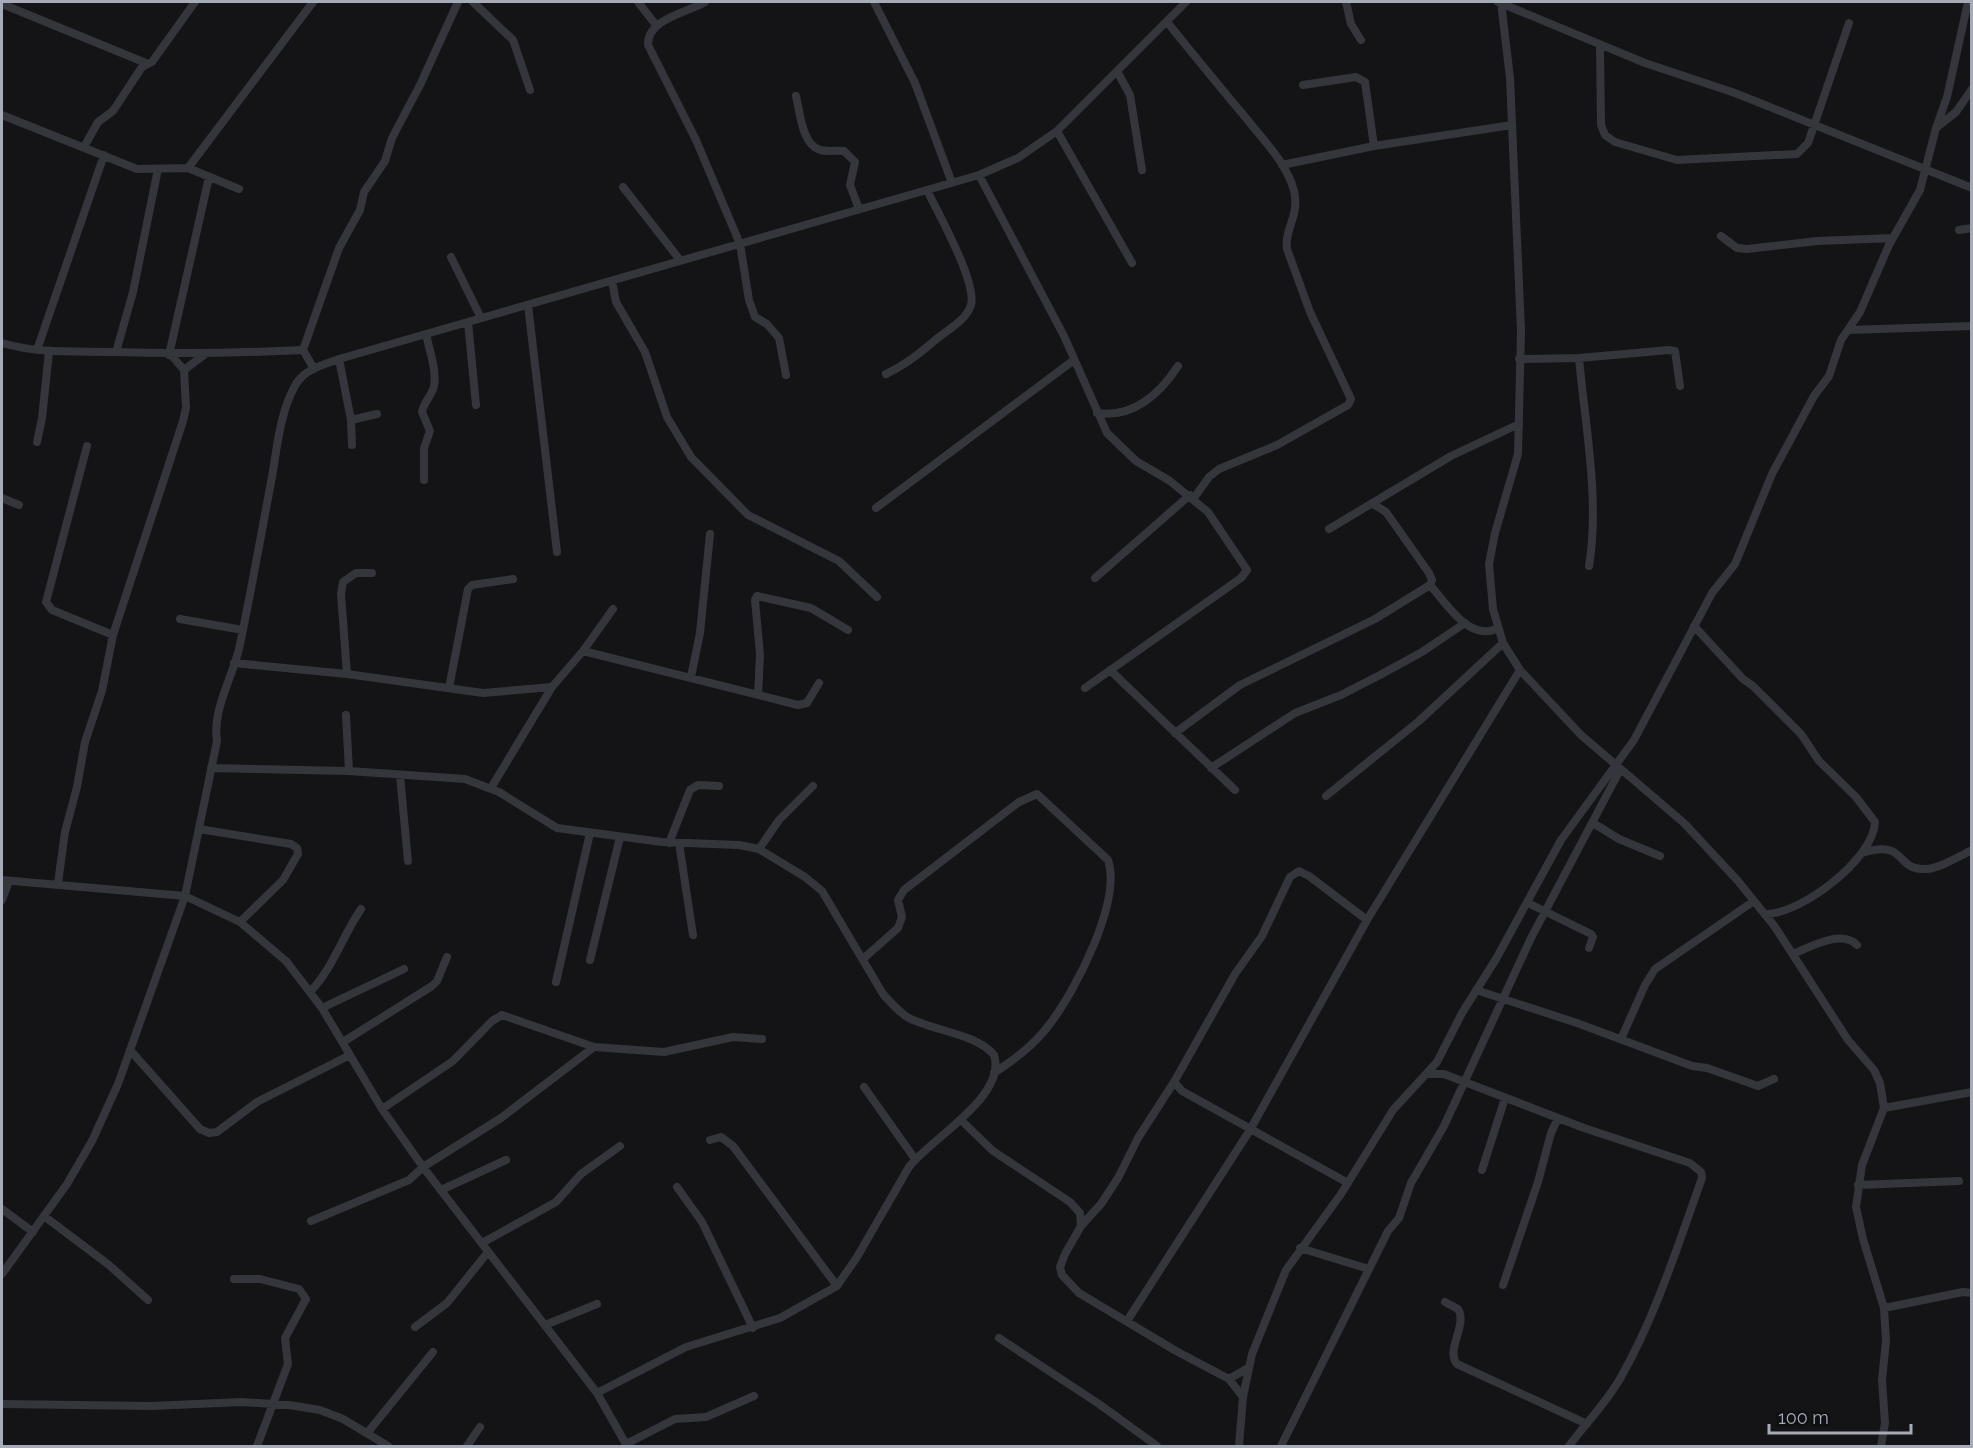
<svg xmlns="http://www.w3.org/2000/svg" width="1973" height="1448" font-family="Raleway,sans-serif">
  <rect width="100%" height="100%" fill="#141417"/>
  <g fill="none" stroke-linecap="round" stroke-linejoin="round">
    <path stroke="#35363c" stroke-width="8" d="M 473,2 L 513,40 L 530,90
      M 638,2 L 656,25
      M 705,2 C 686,13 647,19 648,45 L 696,140 L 740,244 L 749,300 L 755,317 L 767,324 L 779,338 L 786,375
      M 874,2 L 915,83 L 952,183
      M 1346,2 L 1351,24 L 1361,40
      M 1498,2 L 1645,63 L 1735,93 L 1972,188
      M 1501,2 L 1510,78 L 1521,331 L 1518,454 L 1495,533 L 1489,564 L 1493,609 L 1503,643 L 1520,670 L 1581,735 L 1684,823 L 1738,881 L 1775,927 L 1848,1040 L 1874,1070 L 1880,1083 L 1884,1108 L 1862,1165 L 1856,1207 L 1863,1239 L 1884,1308 L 1886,1341 L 1882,1380 L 1885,1423 L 1881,1446
      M 2,4 L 146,63
      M 1167,22 C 1193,54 1219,86 1246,118 C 1263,140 1287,163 1294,191 C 1300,216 1284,229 1287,249 L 1310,312 L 1351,399 L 1348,405 L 1277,445 L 1219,469 L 1209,477 L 1194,498
      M 1600,45 L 1601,125 L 1605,135 L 1615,142 L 1677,160 L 1797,154 L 1808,143 L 1849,23
      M 1117,71 L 1130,95 L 1142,170
      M 1303,85 L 1356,77 L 1365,82 L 1374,146
      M 796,96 C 800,112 802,145 820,150 C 828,152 836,150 844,151 L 855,162 L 850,185 L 859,209
      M 2,115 L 137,169 L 188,168 L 239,189
      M 1937,127 L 1956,112 L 1972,89
      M 1057,131 L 1132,263
      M 84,147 L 98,122 L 113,111 L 142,67 L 152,62 L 195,2
      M 1282,165 L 1374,146 L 1512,125
      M 188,168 L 313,2
      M 979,175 L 1064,336 L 1107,433 L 1136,461 L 1170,481 L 1208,512 L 1247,570 L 1241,578 L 1085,688
      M 623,187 L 680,260
      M 1959,230 L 1972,228
      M 1721,236 L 1737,248 L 1747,249 L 1817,241 L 1893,238
      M 451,257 L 481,318
      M 612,281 L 616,302 L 645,352 L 667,417 L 691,457 L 748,515 L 839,561 L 877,597
      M 528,305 L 557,552
      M 468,322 L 476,405
      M 1848,330 L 1972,326
      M 2,343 C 39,354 76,351 115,352 C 178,354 240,353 303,350
      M 37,350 L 104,155
      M 116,352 L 133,292 L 158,169
      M 169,355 L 209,177
      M 1579,358 C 1585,424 1600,500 1589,566
      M 339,359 L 351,420 L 352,445
      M 1519,359 L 1579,358 L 1669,350 L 1675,351 L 1680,386
      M 314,369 L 303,350 L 339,248 L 360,210 L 364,192 L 385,161 L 392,138 L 420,85 L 458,2
      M 184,370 L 204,355
      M 886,374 C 906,365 922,351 939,337 C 949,329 967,319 971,305 C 977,282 938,213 927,190
      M 1097,413 C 1133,418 1159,395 1178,366
      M 351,420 L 377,414
      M 37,442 L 42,418 L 49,352
      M 87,446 L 46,602 L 52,610 L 113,635
      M 424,480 L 424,448 L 430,431 L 422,412 C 424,401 432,396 434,386 C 437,371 429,349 426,334
      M 2,498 L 19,505
      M 876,508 L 1074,360
      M 1329,529 L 1451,456 L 1519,424
      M 1095,578 L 1190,495
      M 1430,585 C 1447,604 1470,643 1498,628
      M 180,619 L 243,630
      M 1694,626 L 1743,679 L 1753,686 L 1801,734 L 1819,761 L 1856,797 L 1875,822 C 1874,859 1800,915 1765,914
      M 583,651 L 798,705 L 807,703 L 819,683
      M 234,663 L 347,674 L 483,693 L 552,687
      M 1110,670 L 1235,790
      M 347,674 L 341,594 L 343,582 L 356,573 L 372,573
      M 691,677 L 700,633 L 710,534
      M 449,688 L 468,589 L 472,585 L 513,579
      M 758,695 L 760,655 L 755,600 L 757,596 L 811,608 L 848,630
      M 346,715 L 349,771
      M 1175,733 L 1240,685 L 1375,619 L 1430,585 L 1432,580 L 1429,573 L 1386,512 L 1373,504
      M 211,768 L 349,771 L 465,779 L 499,792 L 557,828 L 662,842 L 739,845 L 759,849 L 805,877 L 822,891 L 883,994 C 890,1002 898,1011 907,1017 C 932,1031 976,1033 994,1055 C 1008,1096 929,1140 909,1167 L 857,1257 L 837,1286 L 780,1318 L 686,1347 L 597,1393
      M 1211,768 L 1295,713 L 1341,695 L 1380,675 L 1422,652 L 1465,623
      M 400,776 L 408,861
      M 491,788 L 552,687 L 583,651 L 613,609
      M 1326,796 L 1419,721 L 1503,643
      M 1593,823 L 1619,839 L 1660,856
      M 199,829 L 291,844 L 297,848 L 298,854 L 283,880 L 240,922
      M 669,843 L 690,790 L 698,785 L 719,786
      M 679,843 L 693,935
      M 759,849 L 779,820 L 813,786
      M 1862,853 C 1906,839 1895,868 1922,869 C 1938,870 1957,857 1972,850
      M 2,880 L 185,896 L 240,922 L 286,961 L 322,1008 L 382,1109 L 423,1167 L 597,1393 L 627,1446
      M 58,883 L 65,832 L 77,787 L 85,742 L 102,691 L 113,635 L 183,421 L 186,408 L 184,370 L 171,355
      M 2,900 L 9,881
      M 1528,903 L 1591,934 L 1593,937 L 1589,948
      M 1793,954 C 1810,947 1841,929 1857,945
      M 864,958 L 898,928 L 902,917 L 898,900 L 904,890 L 1019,802 L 1037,794 L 1108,860 C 1122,901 1075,992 1049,1025 C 1034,1045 1015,1059 994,1073
      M 590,960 L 620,837
      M 556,982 L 590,833
      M 1476,990 L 1577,1023 L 1692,1066 L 1707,1068 L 1758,1086 L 1774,1079
      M 310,992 C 333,968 342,937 361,909
      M 322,1008 L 404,969
      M 1621,1039 L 1645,985 L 1655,969 L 1754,901
      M 343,1042 L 432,986 L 437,981 L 447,957
      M 130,1050 L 200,1129 L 209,1133 L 217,1132 L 257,1102 L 350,1055
      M 1427,1074 L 1444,1074 L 1584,1128 L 1690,1163 L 1701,1172 L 1702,1178 C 1678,1245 1656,1315 1621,1377 C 1607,1402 1586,1423 1569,1446
      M 1174,1082 L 1182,1091 L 1348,1183
      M 864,1087 L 915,1159
      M 1884,1108 L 1972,1092
      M 382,1109 L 453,1061 L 492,1021 L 502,1015 L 594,1047 L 664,1052 L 733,1037 L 762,1039
      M 962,1121 L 993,1151 L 1070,1202 L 1080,1213 L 1081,1226
      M 710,1140 L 721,1137 L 733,1146 L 837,1286
      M 1482,1170 L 1505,1098
      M 1858,1185 L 1959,1181
      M 677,1187 L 702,1222 L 753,1328
      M 441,1190 L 506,1160
      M 2,1209 L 33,1232
      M 44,1216 L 109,1265 L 148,1300
      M 311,1221 L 409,1180 L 423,1167 L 501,1118 L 594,1047
      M 482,1243 L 556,1202 L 581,1174 L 620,1146
      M 1300,1248 L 1369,1269
      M 2,1274 L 67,1184 L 92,1141 L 118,1084 L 185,896 L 217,741 C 212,711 232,678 239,649 C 251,592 261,535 272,477 C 277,448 280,411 296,384 C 305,369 323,365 339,359 L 979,175 L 1018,158 L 1057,131 L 1186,2
      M 234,1279 L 260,1279 L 299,1289 L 306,1299 L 285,1338 L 288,1364 L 257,1446
      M 1503,1285 L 1538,1182 L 1551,1133 L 1558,1118
      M 1445,1302 L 1458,1309 C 1468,1325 1445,1350 1457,1364 L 1587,1424
      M 1884,1308 L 1963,1292 L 1972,1293
      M 1127,1321 L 1250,1130 L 1367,920 L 1520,670
      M 545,1325 L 597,1304
      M 415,1327 L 447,1303 L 488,1252
      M 999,1338 L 1099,1404 L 1157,1446
      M 1229,1379 L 1248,1368
      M 1243,1397 L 1229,1379 L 1176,1351 L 1079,1293 L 1062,1275 L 1060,1267 L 1065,1254 L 1081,1226 L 1101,1204 L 1118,1178 L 1138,1138 L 1174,1082 L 1235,974 L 1262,936 L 1290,877 L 1299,871 L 1309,876 L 1367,920
      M 2,1404 L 151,1406 L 242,1402 L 289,1405 L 320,1410 L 343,1419 L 388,1446
      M 368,1432 L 433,1352
      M 626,1444 L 675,1419 L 706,1417 L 754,1396
      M 467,1446 L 480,1427
      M 1239,1446 L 1243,1397 L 1252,1354 L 1286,1270 L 1341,1194 L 1393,1110 L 1437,1062 L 1462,1013 L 1496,959 L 1561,840 L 1634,740 L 1712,593 L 1735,564 L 1772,474 L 1814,396 L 1829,376 L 1841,340 L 1860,312 L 1889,245 L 1920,190 L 1936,128 L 1947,97 L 1968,2
      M 1281,1446 L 1388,1231 L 1399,1218 L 1411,1183 L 1444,1126 L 1531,938 L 1620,770"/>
  </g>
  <rect width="1973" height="1448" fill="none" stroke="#a5acb8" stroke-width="6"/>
  <path d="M1769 1424v9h142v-9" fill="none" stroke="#a5acb8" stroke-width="3"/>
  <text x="1778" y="1424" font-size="18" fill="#a5acb8" stroke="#0f0f12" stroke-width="4.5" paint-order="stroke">100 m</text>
</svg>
